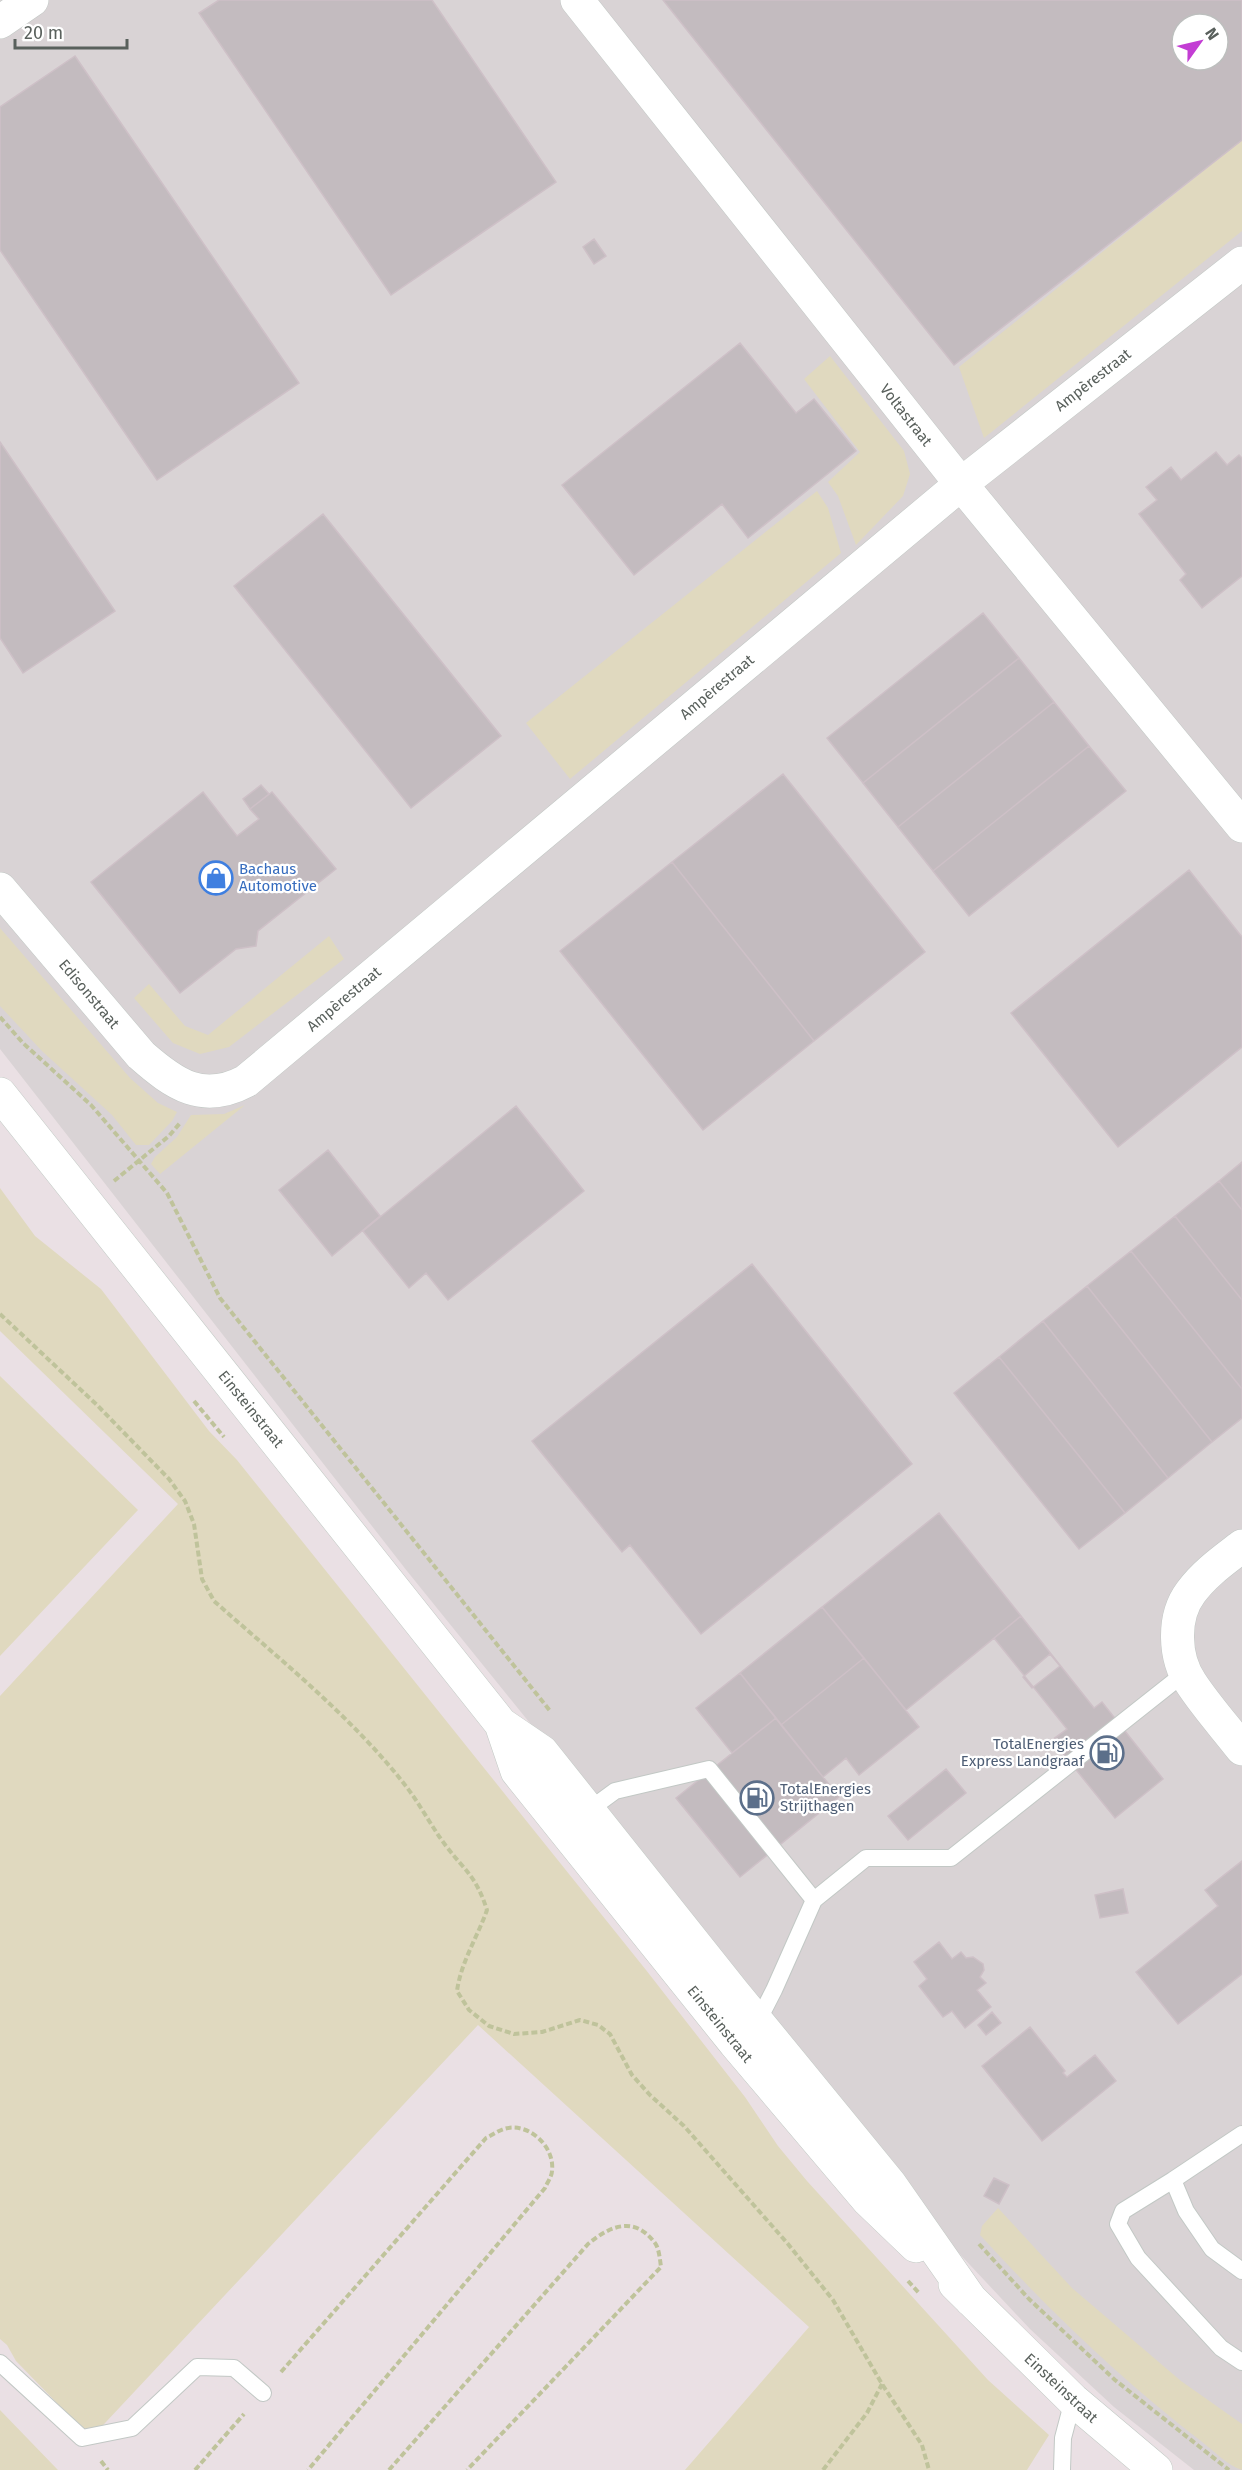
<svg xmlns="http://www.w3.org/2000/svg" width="1242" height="2470" font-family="'Fira Sans',sans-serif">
  <rect width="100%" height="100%" fill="#eae0e4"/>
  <path fill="#d9d3d5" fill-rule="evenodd" d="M 0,0 L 1242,0 L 1242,2470 L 1194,2470 L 1114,2407 L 1030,2329 L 955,2249 L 407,1571 L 0,1049 ZM 1182,24 L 1218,24 L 1218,60 L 1182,60 Z"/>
  <path fill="#e0d9bf" d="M 1242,140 L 1242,231 L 984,438 L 959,367 Z
    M 830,356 L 904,451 L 910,474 L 903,496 L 856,545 L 838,496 L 828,482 L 860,452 L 804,379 Z
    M 817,491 L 828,508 L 841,553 L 570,779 L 526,723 Z
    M 0,928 L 130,1078 L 158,1103 L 177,1112 L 172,1121 L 149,1145 L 136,1145 L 112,1115 L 42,1051 L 0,1006 Z
    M 329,936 L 344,959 L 229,1047 L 200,1054 L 173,1043 L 134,998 L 149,984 L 185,1026 L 208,1035 Z
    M 245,1105 L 160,1174 L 151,1164 L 155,1157 L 177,1137 L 191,1115 L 224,1114 Z
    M 0,1188 L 35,1236 L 101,1289 L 209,1431 L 237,1460 L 646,1970 L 745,2097 L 778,2146 L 807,2181 L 988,2380 L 1049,2435 L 1027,2470 L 685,2470 L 809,2327 L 478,2025 L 91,2438 L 16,2361 L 7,2345 L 0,2339 L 0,1696 L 178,1504 L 0,1331 Z
    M 0,1376 L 138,1510 L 0,1656 Z
    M 998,2208 L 1072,2288 L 1181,2381 L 1242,2424 L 1242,2470 C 1228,2466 1213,2450 1201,2441 C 1121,2380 1048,2309 980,2235 L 982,2226 Z
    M 0,2410 L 57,2469 L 58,2470 L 0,2470 Z"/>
  <path fill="#c3bbbf" stroke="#cec0c7" stroke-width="1.5" fill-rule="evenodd" d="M 219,0 L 432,0 L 556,182 L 391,295 L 199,13 Z
    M 663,0 L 1242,0 L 1242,140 L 954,365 ZM 1182,24 L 1218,24 L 1218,60 L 1182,60 Z
    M 75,56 L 299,383 L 157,480 L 0,250 L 0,107 Z
    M 594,239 L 606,256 L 594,264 L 583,247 Z
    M 740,343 L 796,413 L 814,399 L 856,451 L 748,538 L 722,504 L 634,575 L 562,485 Z
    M 0,442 L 115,611 L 23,673 L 0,638 Z
    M 1216,452 L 1227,465 L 1239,455 L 1242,458 L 1242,576 L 1202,608 L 1180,580 L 1186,574 L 1139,514 L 1157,500 L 1146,487 L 1171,467 L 1181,480 Z
    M 323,514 L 501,736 L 411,808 L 234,586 Z
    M 983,613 L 1019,658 L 863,783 L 827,738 Z
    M 1019,658 L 1054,702 L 898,827 L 863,783 Z
    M 1054,702 L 1089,746 L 933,871 L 898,827 Z
    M 1089,746 L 1126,791 L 969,916 L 933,871 Z
    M 783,774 L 925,952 L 814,1041 L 672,862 Z
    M 261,785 L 269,794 L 250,809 L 243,799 Z
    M 203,792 L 237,836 L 259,819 L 250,809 L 272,792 L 336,869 L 258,931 L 256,946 L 236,949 L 180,993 L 91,882 Z
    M 672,862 L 814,1041 L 703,1130 L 560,951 Z
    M 1189,870 L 1242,937 L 1242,1047 L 1118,1147 L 1011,1013 Z
    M 516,1106 L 584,1191 L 448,1300 L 426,1273 L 409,1288 L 363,1231 Z
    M 328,1150 L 380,1216 L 332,1256 L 279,1190 Z
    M 1242,1162 L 1242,1210 L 1219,1181 Z
    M 1219,1181 L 1242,1210 L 1242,1300 L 1175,1216 Z
    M 1175,1216 L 1242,1300 L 1242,1389 L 1131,1251 Z
    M 1131,1251 L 1242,1389 L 1242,1418 L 1212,1442 L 1087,1286 Z
    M 752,1264 L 912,1464 L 701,1634 L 630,1545 L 622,1552 L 532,1441 Z
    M 1087,1286 L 1212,1442 L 1168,1478 L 1043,1321 Z
    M 1043,1321 L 1168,1478 L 1125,1513 L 999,1357 Z
    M 999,1357 L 1125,1513 L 1079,1549 L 954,1393 Z
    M 939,1513 L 1021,1616 L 906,1710 L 822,1607 Z
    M 822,1607 L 864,1658 L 781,1725 L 740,1673 Z
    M 1021,1616 L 1094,1708 L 1102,1702 L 1163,1779 L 1115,1818 L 1052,1740 L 1067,1729 L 994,1638 Z
    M 1050,1654 L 1060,1666 L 1032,1688 L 1023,1677 Z
    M 864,1658 L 919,1727 L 859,1775 L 846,1758 L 823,1777 L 781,1725 Z
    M 740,1673 L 776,1718 L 732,1753 L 696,1708 Z
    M 776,1718 L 839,1797 L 740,1877 L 676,1798 Z
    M 946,1769 L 966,1793 L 908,1840 L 888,1816 Z
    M 1242,1861 L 1242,1974 L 1178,2024 L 1136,1972 L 1218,1906 L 1205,1890 Z
    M 1123,1889 L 1128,1913 L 1100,1918 L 1095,1895 Z
    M 939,1942 L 952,1959 L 961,1952 L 966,1958 L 973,1957 L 983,1964 L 984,1970 L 980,1977 L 986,1983 L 977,1990 L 991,2007 L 965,2028 L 952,2011 L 943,2017 L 919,1986 L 927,1979 L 914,1962 Z
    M 992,2012 L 1001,2023 L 986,2035 L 978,2025 Z
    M 1030,2027 L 1065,2071 L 1063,2073 L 1067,2077 L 1095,2055 L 1116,2081 L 1042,2141 L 982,2066 Z
    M 994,2178 L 1009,2185 L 999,2204 L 984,2196 Z"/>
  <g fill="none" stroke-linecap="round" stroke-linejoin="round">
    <g stroke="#c2c8c5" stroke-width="18">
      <path id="service" d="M 585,1813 L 615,1791 L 709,1769 L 814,1900 L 774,1990 L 756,2025
        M 814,1900 L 866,1858 L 951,1858 L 1186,1672
        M 1242,2134 L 1173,2180 L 1186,2211 L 1212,2249 L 1242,2271
        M 1173,2180 L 1123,2211 L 1118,2224 L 1138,2258 L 1221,2348 L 1242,2362
        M 0,2363 L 82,2438 L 132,2428 L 197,2367 L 234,2368 L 263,2393
        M 1062,2470 L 1063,2438 L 1073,2400"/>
    </g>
    <g stroke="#c2c8c5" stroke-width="34">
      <path id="minor" d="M 577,0 L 961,484 L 1242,826
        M 0,22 L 32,0
        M 0,889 L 141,1055 C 175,1085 203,1104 246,1081 L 961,484 L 1242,263
        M 1242,1546 C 1224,1560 1205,1573 1191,1592 C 1172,1617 1174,1658 1191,1683 C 1206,1706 1225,1727 1242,1749"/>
    </g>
    <g stroke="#c2cac5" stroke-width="34">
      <path id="secondary" d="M 0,1094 L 501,1724 L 542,1752 L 733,1992 L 890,2184 L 971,2300
        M 501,1724 L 517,1771 L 735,2043 L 868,2200 L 916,2246
        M 955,2284 L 1073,2400 L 1156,2470"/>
    </g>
    <path stroke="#bfc39b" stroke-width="4" stroke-dasharray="6 3" stroke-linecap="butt" d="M 0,1017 L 23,1043 L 91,1105 L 167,1193 L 220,1298 L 551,1712
      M 114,1181 L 169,1136 L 180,1123
      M 0,1314 L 97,1405 L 169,1479 L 185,1501 L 194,1524 L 202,1579 L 214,1601 C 277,1657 353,1718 405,1785 C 420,1804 431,1826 446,1846 C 466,1872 476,1876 487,1910 C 477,1938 461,1962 457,1991 L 469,2010 L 489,2026 L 514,2034 L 542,2032 L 580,2020 L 598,2025 L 610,2034 L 632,2075 L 650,2095 L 684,2126 L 788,2244 L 833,2300 L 882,2384 L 922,2445 L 929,2470
      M 194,1401 L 224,1437
      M 979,2244 L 1029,2299 L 1115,2380 L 1229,2470
      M 908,2281 L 919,2293
      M 281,2372 L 486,2138 C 493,2135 500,2129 508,2128 C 530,2124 555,2147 552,2171 C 552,2176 547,2183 545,2188 L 308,2470
      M 101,2461 L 108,2470
      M 195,2470 L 244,2414
      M 389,2470 L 588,2244 C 610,2226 634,2215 655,2243 C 659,2248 660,2260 661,2267 L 467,2470
      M 823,2470 L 867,2413 L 882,2384"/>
    <use href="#service" stroke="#fff" stroke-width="16"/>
    <use href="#minor" stroke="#fff" stroke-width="33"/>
    <use href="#secondary" stroke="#fff" stroke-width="33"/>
  </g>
  <defs>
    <g id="shop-ring" transform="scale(1.725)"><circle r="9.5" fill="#fff" stroke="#3f7fe0" stroke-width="1.5"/><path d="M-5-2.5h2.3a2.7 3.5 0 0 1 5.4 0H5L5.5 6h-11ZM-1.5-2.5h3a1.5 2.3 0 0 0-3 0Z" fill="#3f7fe0"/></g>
    <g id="fuel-ring" transform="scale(1.725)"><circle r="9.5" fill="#fff" stroke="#5c6f8a" stroke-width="1.5"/><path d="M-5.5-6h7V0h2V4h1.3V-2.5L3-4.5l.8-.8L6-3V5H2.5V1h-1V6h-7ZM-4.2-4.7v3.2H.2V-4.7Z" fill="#5c6f8a"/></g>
  </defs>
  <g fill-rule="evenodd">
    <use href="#shop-ring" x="216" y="878"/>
    <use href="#fuel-ring" x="1107" y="1753"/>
    <use href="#fuel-ring" x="757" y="1798"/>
  </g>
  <g text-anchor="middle" stroke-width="4.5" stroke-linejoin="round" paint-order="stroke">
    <g font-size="15" fill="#59605c" stroke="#fff">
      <text transform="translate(1093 380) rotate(-38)" y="5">Ampèrestraat</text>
      <text transform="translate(906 415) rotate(52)" y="5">Voltastraat</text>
      <text transform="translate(717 687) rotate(-40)" y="5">Ampèrestraat</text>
      <text transform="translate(89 994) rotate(50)" y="5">Edisonstraat</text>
      <text transform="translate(344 999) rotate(-40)" y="5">Ampèrestraat</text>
      <text transform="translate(251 1409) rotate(51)" y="5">Einsteinstraat</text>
      <text transform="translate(720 2024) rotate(51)" y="5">Einsteinstraat</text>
      <text transform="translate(1061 2388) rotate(43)" y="5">Einsteinstraat</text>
    </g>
    <g font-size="15" fill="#366cbe" stroke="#fff" text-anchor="start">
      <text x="239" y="874">Bachaus<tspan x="239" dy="17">Automotive</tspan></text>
    </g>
    <g font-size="15" fill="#4e5e75" stroke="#fff" text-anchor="end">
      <text x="1084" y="1749">TotalEnergies<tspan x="1084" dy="17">Express Landgraaf</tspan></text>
      <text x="780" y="1794" text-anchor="start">TotalEnergies<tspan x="780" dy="17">Strijthagen</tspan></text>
    </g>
  </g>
  <g transform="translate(1200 42) rotate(56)"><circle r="28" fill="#ffffff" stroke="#bdbfbe" stroke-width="1.5"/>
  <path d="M0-4.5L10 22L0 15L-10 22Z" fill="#c33dd4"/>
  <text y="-9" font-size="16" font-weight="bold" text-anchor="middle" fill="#59605c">N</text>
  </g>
  <path d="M15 39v9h112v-9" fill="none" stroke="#59605c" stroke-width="3"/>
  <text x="24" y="39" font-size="18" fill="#59605c" stroke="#ffffff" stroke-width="4.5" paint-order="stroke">20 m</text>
</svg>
